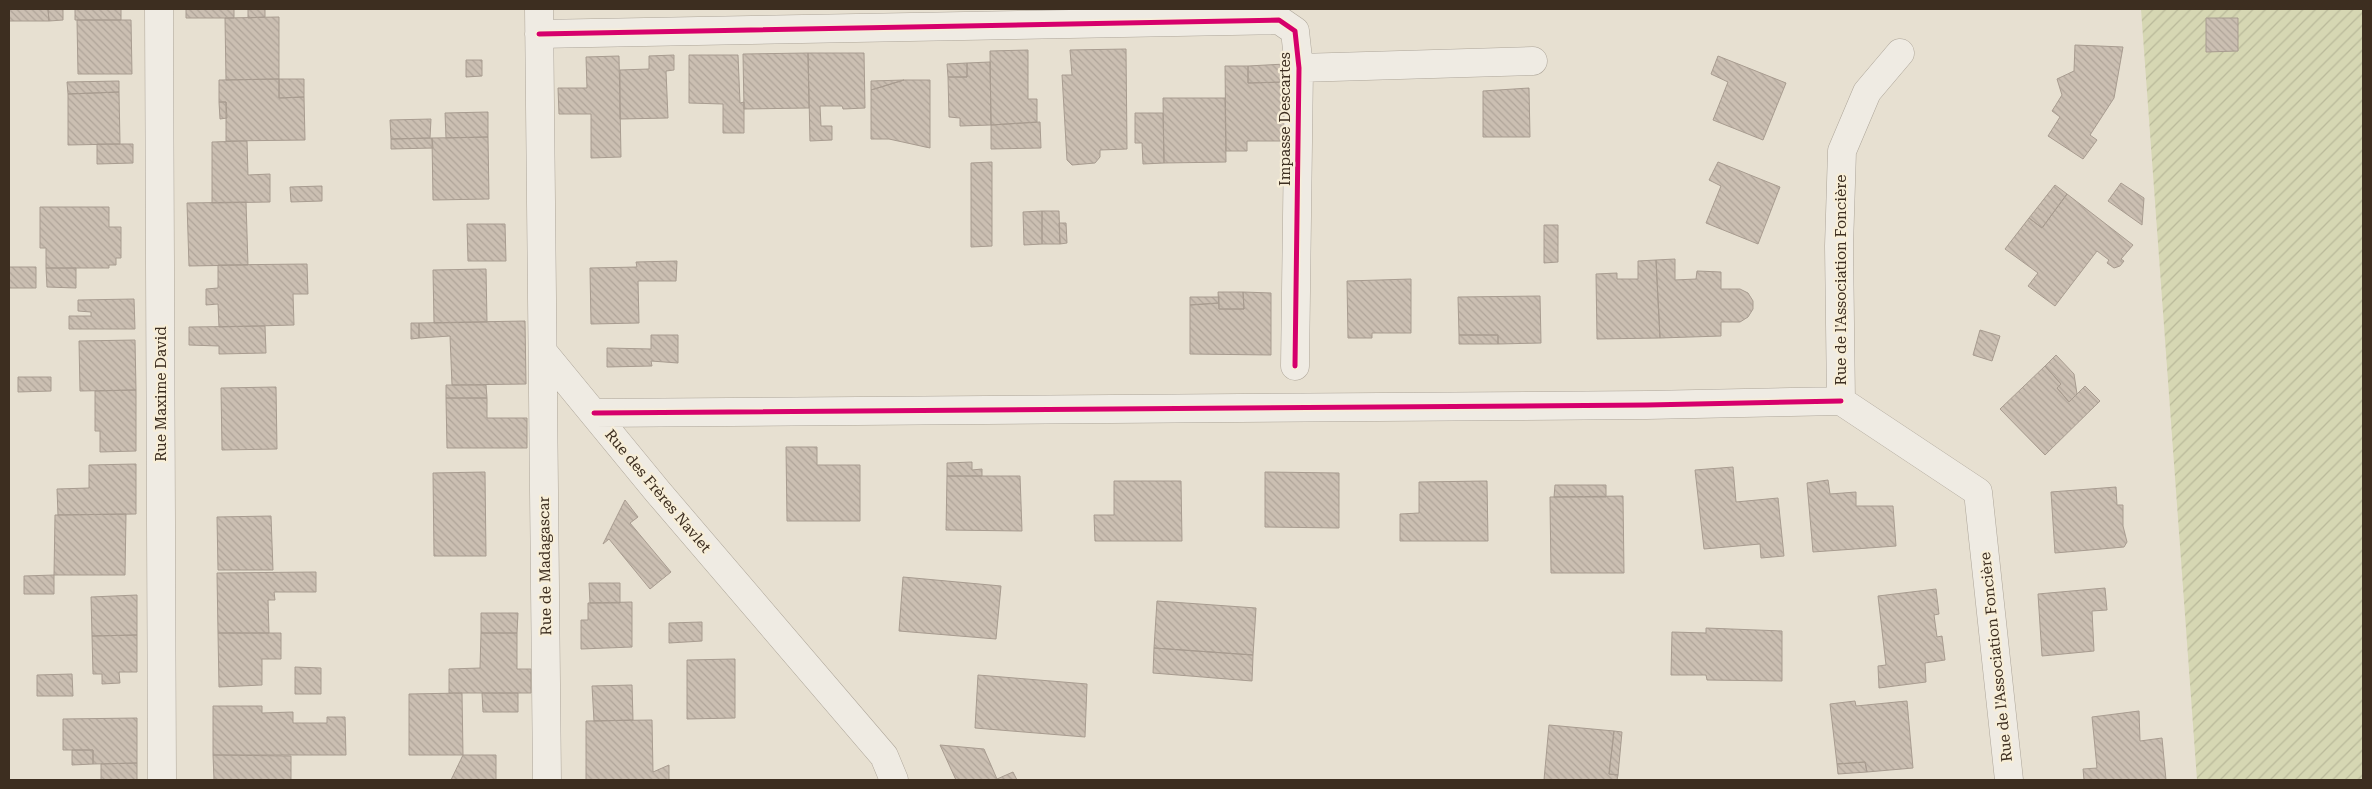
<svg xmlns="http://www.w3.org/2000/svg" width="2372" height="789" font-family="'Roboto Serif',serif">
  <defs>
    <pattern id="garden-furrows" width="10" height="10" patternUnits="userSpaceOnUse" patternTransform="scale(1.25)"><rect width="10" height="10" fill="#d6d7b3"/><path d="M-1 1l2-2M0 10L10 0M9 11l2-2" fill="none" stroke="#b9b99a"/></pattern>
    <pattern id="building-back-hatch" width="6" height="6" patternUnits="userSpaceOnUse" patternTransform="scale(1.25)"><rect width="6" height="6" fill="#cbbfb2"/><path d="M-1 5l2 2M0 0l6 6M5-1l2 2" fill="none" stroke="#afa499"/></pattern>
  </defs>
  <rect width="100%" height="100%" fill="#e7e0d1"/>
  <path fill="url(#garden-furrows)" d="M 2141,9 L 2363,9 L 2363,780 L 2197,780 Z"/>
  <path fill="url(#building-back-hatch)" stroke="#a89c90" d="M 9,9 L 48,9 L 49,21 L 9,21 Z
    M 48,9 L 63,9 L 63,20 L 49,21 Z
    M 75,9 L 121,9 L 121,20 L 75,20 Z
    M 186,9 L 234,9 L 234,18 L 186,18 Z
    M 248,9 L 265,9 L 265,17 L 248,18 Z
    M 279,17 L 279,79 L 226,80 L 225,18 Z
    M 2206,18 L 2238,18 L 2238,51 L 2206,52 Z
    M 77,20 L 131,20 L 132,74 L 78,74 Z
    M 2075,45 L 2123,47 L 2114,98 L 2090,135 L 2097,140 L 2083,159 L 2048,136 L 2060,117 L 2052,111 L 2062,95 L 2057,79 L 2074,71 Z
    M 1126,49 L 1127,149 L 1100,150 L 1100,157 L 1095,163 L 1072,165 L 1067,160 L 1062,75 L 1072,75 L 1070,50 Z
    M 1028,50 L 1028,99 L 1037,99 L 1037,122 L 991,125 L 990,51 Z
    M 808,53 L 864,53 L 865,108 L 843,109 L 842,106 L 820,106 L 821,126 L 832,126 L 832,140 L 810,141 Z
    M 808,53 L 809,108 L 744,109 L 743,54 Z
    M 674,55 L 674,70 L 666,71 L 668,118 L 620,119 L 620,70 L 649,69 L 649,56 Z
    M 689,55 L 738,55 L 740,103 L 744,102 L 744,133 L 723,133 L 723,104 L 689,103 Z
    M 619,56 L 621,157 L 591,158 L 591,114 L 559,114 L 558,88 L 587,88 L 586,57 Z
    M 1718,56 L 1786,83 L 1763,140 L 1713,120 L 1728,82 L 1711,74 Z
    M 466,60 L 482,60 L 482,76 L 466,77 Z
    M 990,62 L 991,125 L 960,126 L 960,118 L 949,117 L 948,77 L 967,77 L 967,63 Z
    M 967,63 L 967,77 L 948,77 L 947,64 Z
    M 1285,64 L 1286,82 L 1248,83 L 1248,66 Z
    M 1225,66 L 1248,66 L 1248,83 L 1286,82 L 1286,141 L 1247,141 L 1247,151 L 1226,151 Z
    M 279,79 L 279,98 L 304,97 L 305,140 L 226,141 L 226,102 L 219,102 L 219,80 Z
    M 279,79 L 304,79 L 304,97 L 279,98 Z
    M 904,80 L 871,90 L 871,81 Z
    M 904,80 L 930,80 L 930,148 L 889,139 L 871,139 L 871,90 Z
    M 119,81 L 119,92 L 68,94 L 67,82 Z
    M 1529,88 L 1530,137 L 1483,137 L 1483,91 Z
    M 119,92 L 120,144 L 68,145 L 68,94 Z
    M 1163,98 L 1225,98 L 1226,162 L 1164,163 Z
    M 219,102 L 226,102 L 227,118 L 220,119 Z
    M 488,112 L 488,137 L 446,138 L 445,113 Z
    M 1135,113 L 1163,113 L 1164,163 L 1143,164 L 1142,143 L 1135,143 Z
    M 431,119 L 430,138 L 391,139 L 390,120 Z
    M 1040,122 L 1041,148 L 991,149 L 991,125 Z
    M 488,137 L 489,199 L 433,200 L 432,138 Z
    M 432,138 L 433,148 L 391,149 L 391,139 Z
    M 247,141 L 248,175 L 270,174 L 270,202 L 212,203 L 212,142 Z
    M 97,144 L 133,144 L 133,163 L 97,164 Z
    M 992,162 L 992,246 L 971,247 L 971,163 Z
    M 1718,162 L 1780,187 L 1758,244 L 1706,223 L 1721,186 L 1709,180 Z
    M 2121,183 L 2144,198 L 2142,225 L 2108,201 Z
    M 2055,185 L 2067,194 L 2042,228 L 2029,218 Z
    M 322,186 L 322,201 L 291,202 L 290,187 Z
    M 2067,194 L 2133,245 L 2121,259 L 2124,261 L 2120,266 L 2114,268 L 2107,263 L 2109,260 L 2097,251 L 2055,306 L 2028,286 L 2038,273 L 2005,249 L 2029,218 L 2042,228 Z
    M 246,202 L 248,265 L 189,266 L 187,203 Z
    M 40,207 L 109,207 L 109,227 L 121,227 L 121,258 L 116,258 L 116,265 L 109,265 L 109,268 L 46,268 L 46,248 L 40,248 Z
    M 1042,211 L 1042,244 L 1024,245 L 1023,212 Z
    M 1042,211 L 1059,211 L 1060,244 L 1042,244 Z
    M 1059,223 L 1066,223 L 1067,243 L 1060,244 Z
    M 467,224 L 505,224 L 506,261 L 468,261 Z
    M 1544,225 L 1558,225 L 1558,262 L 1544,263 Z
    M 1675,259 L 1675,280 L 1696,279 L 1697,271 L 1721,272 L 1721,289 L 1740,289 L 1748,293 L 1753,301 L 1753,309 L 1748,317 L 1740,322 L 1721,322 L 1721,336 L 1660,338 L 1656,260 Z
    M 1656,260 L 1660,338 L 1597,339 L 1596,274 L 1617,273 L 1617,279 L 1638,279 L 1638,261 Z
    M 677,261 L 676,281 L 638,281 L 639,323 L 591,324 L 590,268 L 637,267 L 636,262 Z
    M 307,264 L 308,294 L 293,294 L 294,325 L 219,327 L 218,304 L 206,305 L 206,289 L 218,288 L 218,265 Z
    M 9,267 L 36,267 L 36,288 L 9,288 Z
    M 46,268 L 76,268 L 76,288 L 47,287 Z
    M 486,269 L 487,322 L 434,323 L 433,270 Z
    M 1411,279 L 1411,333 L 1372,333 L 1372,338 L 1348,338 L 1347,281 Z
    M 1218,292 L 1243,292 L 1244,309 L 1219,309 Z
    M 1243,292 L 1271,293 L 1271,355 L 1190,354 L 1190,305 L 1219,303 L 1219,309 L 1244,309 Z
    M 1540,296 L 1541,343 L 1498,344 L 1498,335 L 1459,335 L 1458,297 Z
    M 1190,297 L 1219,297 L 1219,303 L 1190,305 Z
    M 134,299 L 135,329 L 69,329 L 69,316 L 91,316 L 91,312 L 78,311 L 78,300 Z
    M 525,321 L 526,384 L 452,385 L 450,336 L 419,338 L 419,323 Z
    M 411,323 L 419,323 L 419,338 L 411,339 Z
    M 265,326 L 266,353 L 219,354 L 219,346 L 189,345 L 189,327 Z
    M 1980,330 L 2000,336 L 1992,361 L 1973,355 Z
    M 651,335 L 678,335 L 678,363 L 651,361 L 652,366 L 607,367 L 607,348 L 651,349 Z
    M 1459,335 L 1498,335 L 1498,344 L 1459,344 Z
    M 135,340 L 136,390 L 80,391 L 79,341 Z
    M 2056,355 L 2074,374 L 2077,394 L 2069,402 L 2057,388 L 2061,384 L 2045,366 Z
    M 2045,366 L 2061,384 L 2057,388 L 2069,402 L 2085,386 L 2100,401 L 2045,455 L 2000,409 Z
    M 18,377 L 51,377 L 51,391 L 18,392 Z
    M 446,385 L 486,385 L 487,398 L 446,398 Z
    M 276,387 L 277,449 L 222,450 L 221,388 Z
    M 136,390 L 136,451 L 100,452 L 100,431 L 95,431 L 95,391 Z
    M 446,398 L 487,398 L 487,418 L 527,418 L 527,448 L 447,448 Z
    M 786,447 L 817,447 L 817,465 L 860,465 L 860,521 L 787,521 Z
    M 972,462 L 972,470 L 982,469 L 982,476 L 947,476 L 947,463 Z
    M 136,464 L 136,514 L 58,515 L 57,489 L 89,488 L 89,465 Z
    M 1733,467 L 1736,502 L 1778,498 L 1784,556 L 1761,558 L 1760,544 L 1704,549 L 1695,470 Z
    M 485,472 L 486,556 L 434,556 L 433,473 Z
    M 1265,472 L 1339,473 L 1339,528 L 1265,527 Z
    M 947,476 L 1020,476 L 1022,531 L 946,530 Z
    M 1828,480 L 1830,494 L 1856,492 L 1856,506 L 1893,506 L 1896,546 L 1813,552 L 1807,483 Z
    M 1114,481 L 1181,481 L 1182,541 L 1095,541 L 1094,515 L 1114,515 Z
    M 1487,481 L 1488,541 L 1400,541 L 1400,514 L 1419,513 L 1419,482 Z
    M 1555,485 L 1606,485 L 1606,497 L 1554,497 Z
    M 2116,487 L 2117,505 L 2123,505 L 2123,526 L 2127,542 L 2124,547 L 2055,553 L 2051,492 Z
    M 1623,496 L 1624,573 L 1551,573 L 1550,497 Z
    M 625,500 L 638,517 L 630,523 L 671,572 L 650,589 L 609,539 L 603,544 Z
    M 126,514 L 125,575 L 54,575 L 55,515 Z
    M 271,516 L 273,570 L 218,570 L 217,517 Z
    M 316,572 L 316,592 L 274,592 L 275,600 L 268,600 L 269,633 L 218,633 L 217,573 Z
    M 54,575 L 54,594 L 24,594 L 24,576 Z
    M 903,577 L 1001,586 L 996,639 L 899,631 Z
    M 589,583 L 620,583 L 620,603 L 590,603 Z
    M 2105,588 L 2107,610 L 2092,611 L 2094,651 L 2042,656 L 2038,594 Z
    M 1936,589 L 1939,614 L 1934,615 L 1937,637 L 1942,636 L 1945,660 L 1925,663 L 1926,682 L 1879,688 L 1878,666 L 1886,665 L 1878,596 Z
    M 137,595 L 137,635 L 92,636 L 91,597 Z
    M 1157,601 L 1256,608 L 1253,655 L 1154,648 Z
    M 632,602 L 632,647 L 581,649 L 581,620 L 588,620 L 588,603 Z
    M 481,613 L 518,613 L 517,633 L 481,633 Z
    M 702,622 L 702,641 L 669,643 L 669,623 Z
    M 1706,628 L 1782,631 L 1782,681 L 1707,680 L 1706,675 L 1671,675 L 1672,632 L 1706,633 Z
    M 218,633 L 281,633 L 281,659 L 262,659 L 262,685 L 219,687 Z
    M 481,633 L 517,633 L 517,669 L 531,669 L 531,693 L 449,693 L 449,669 L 480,668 Z
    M 137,635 L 137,672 L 119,672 L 120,683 L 102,684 L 102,674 L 93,674 L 92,636 Z
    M 1154,648 L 1253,655 L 1252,681 L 1153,673 Z
    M 735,659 L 735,718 L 687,719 L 687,660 Z
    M 295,667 L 321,668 L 321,694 L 295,694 Z
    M 72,674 L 73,696 L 37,696 L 37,675 Z
    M 978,675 L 1087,684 L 1085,737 L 975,728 Z
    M 632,685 L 633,720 L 594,721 L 592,686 Z
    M 462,693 L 463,755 L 409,755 L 409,694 Z
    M 482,693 L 518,693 L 518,712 L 483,712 Z
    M 1855,701 L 1856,706 L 1907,701 L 1913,768 L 1867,772 L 1865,762 L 1837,764 L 1830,704 Z
    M 213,706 L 262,706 L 262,713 L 293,712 L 293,723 L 327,723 L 327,717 L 345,717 L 346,755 L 213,755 Z
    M 2139,711 L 2140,741 L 2162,738 L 2166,780 L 2084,780 L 2083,769 L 2097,768 L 2092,717 Z
    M 137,718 L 137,763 L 93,764 L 93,750 L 63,750 L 63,719 Z
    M 652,720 L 653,772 L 669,765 L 669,780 L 586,780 L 586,721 Z
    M 1549,725 L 1614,731 L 1609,774 L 1618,775 L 1617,780 L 1544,780 Z
    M 1614,731 L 1622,732 L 1618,775 L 1609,774 Z
    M 940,745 L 984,749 L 997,779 L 1013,772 L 1017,780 L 956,780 Z
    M 72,750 L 93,750 L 93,764 L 72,765 Z
    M 213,755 L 291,756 L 291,780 L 214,780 Z
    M 463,755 L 496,755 L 496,780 L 451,780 Z
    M 1865,762 L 1867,772 L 1838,774 L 1837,764 Z
    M 137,763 L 137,780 L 101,780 L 101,764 Z"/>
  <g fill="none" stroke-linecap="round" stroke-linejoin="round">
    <g stroke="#ada599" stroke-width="29">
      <path id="minor" d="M 159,9 L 162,780
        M 539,9 L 547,780
        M 539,34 L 1279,20 L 1295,31 L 1299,68 L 1295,366
        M 1900,53 L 1867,92 L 1842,151 L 1839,246 L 1841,401 L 1978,492 L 2009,780
        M 1299,68 L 1533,61
        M 543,352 L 658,492 L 884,756 L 894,780
        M 594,413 L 1647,405 L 1841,401"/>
    </g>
    <use href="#minor" stroke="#efebe3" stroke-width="28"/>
    <g stroke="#f7eed8" stroke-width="8">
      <path id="cycleway" d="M 539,34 L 1279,20 L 1295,31 L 1299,68 L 1295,366
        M 594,413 L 1647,405 L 1841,401"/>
    </g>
    <use href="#cycleway" stroke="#d6006c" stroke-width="5"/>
  </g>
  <g text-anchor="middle" stroke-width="4.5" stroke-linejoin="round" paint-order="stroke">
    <g font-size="15" fill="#3d2e20" stroke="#f7eed8">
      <text transform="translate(1285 119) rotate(-90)" y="5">Impasse Descartes</text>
      <text transform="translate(1841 280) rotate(-90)" y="5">Rue de l'Association Foncière</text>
      <text transform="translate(161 394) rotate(-90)" y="5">Rue Maxime David</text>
      <text transform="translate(658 491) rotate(50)" y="5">Rue des Frères Navlet</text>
      <text transform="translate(545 566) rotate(-91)" y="5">Rue de Madagascar</text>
      <text transform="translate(1996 657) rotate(-96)" y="5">Rue de l'Association Foncière</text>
    </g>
  </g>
  <rect width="2372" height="789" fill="none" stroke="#3d2e20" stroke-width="20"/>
</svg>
